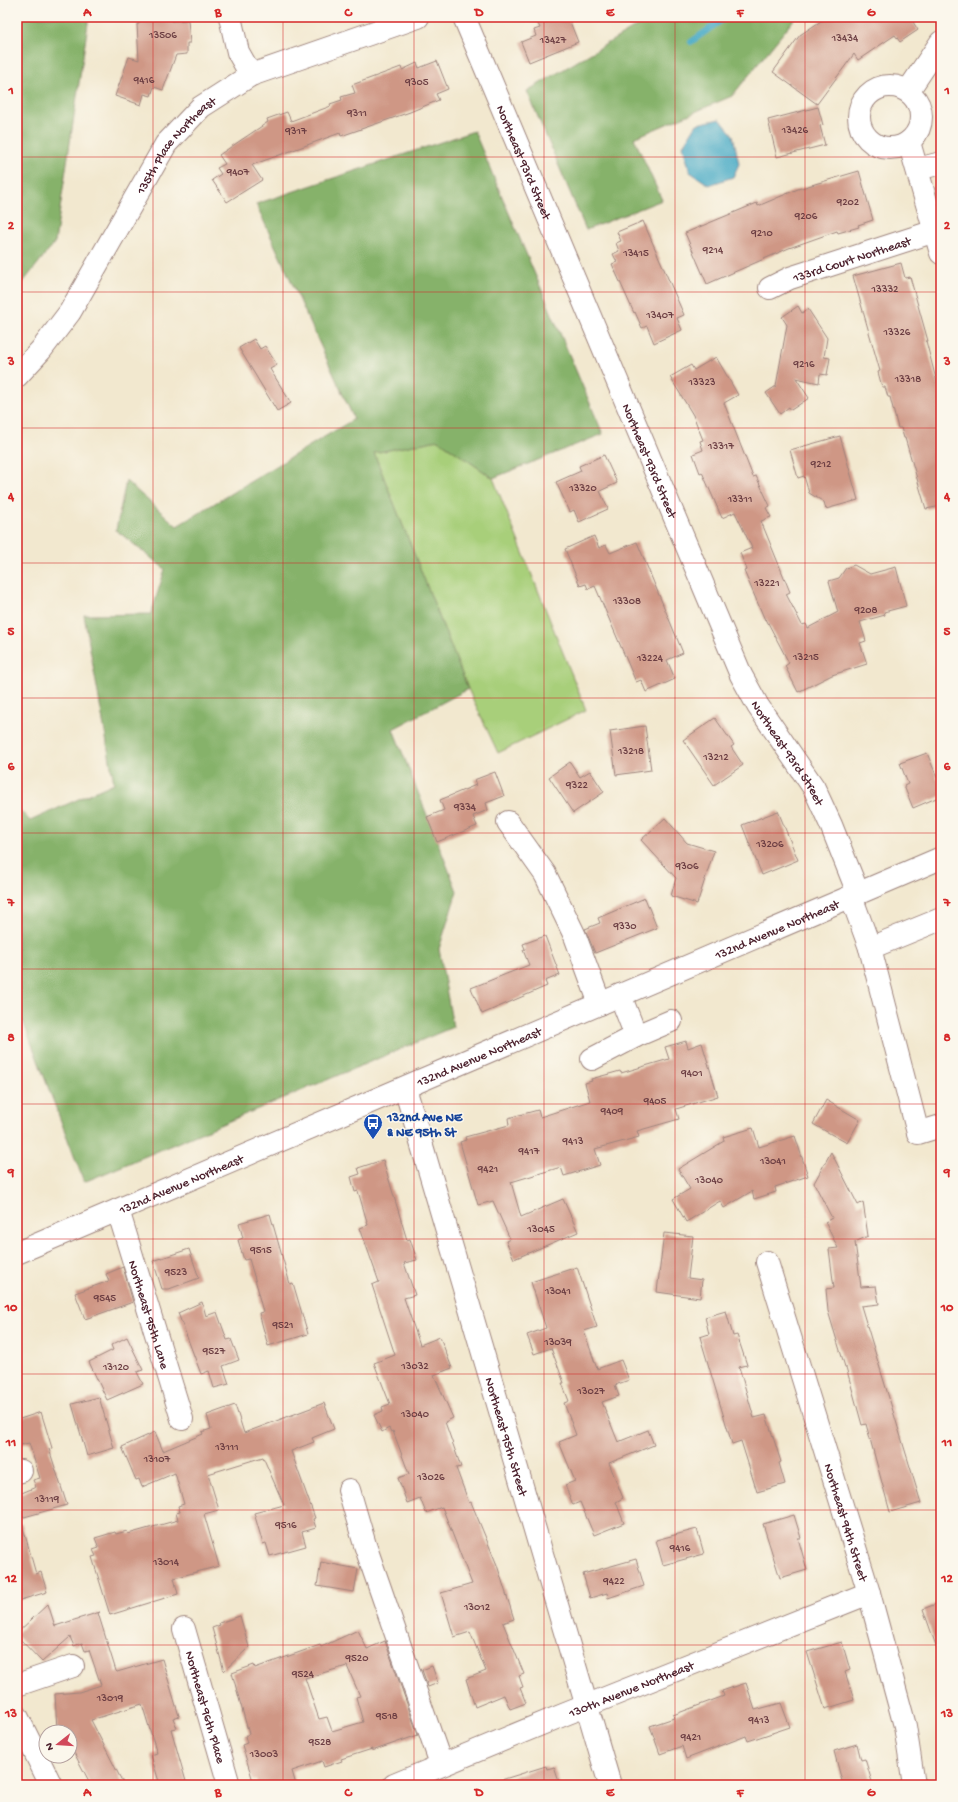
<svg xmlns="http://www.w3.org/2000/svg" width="958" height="1802" font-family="'Gochi Hand',sans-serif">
  <rect width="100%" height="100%" fill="#fbf7ec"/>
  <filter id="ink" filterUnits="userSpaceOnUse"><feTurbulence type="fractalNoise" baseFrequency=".025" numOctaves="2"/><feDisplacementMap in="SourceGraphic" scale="8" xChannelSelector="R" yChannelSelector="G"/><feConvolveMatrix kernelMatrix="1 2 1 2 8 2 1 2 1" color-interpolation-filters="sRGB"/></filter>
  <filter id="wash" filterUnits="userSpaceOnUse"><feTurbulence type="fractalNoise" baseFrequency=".012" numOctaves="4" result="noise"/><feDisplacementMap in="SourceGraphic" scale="16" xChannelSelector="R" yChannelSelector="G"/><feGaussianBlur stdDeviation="0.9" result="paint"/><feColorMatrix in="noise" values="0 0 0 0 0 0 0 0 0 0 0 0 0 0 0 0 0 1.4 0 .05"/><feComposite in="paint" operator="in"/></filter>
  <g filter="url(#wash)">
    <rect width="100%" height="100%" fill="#f2e8cf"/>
    <path fill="#a8cf7a" stroke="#797752" d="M 438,440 L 493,478 L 586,710 L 498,753 L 468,689 L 374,453 Z"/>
    <path fill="#86b26a" stroke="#68684a" d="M 17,17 L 89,17 L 55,242 L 17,290 Z
      M 652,17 L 796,17 L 732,96 L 634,138 L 662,200 L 586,230 L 527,91 Z
      M 474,131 L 603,434 L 493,478 L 438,440 L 374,453 L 468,689 L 393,729 L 457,891 L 439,949 L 453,1027 L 84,1182 L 23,1021 L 17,1024 L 17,807 L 30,821 L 114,783 L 84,615 L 151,614 L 165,569 L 116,530 L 126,481 L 177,526 L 354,419 L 256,204 Z"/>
    <path fill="#45a9c5" stroke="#486478" d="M 720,119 L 733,135 L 739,164 L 733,177 L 709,185 L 690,172 L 683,146 L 697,124 Z"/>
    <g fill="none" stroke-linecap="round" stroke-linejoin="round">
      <path stroke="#45a9c5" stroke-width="6" d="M 691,42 L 726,17"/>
    </g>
    <g id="blocks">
      <path fill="#cf9785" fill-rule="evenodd" d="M 139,17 L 171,17 L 171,21 L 188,20 L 190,43 L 187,43 L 187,54 L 176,55 L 163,90 L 154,87 L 151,96 L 144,94 L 141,105 L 115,96 L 129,57 L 139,60 L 137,24 L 139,24 Z
        M 535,17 L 568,17 L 578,42 L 529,62 L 521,42 L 536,36 L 534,30 L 540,28 Z
        M 827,17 L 921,17 L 913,22 L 918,30 L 900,42 L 895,35 L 858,60 L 854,54 L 817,104 L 773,72 L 800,35 Z
        M 437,61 L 448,89 L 436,94 L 439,100 L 410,112 L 341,136 L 340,133 L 252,165 L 262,180 L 227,202 L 212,180 L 221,174 L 217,168 L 225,164 L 219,155 L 268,122 L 267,119 L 287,112 L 291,121 L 331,106 L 330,104 L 342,100 L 341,97 L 355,93 L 352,85 L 401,67 L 402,70 L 417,63 L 419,68 Z
        M 818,107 L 823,125 L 820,126 L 825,145 L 777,157 L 768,120 Z
        M 859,171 L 873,220 L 858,225 L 859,227 L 838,233 L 837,231 L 789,248 L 707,284 L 685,233 L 757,203 L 758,206 L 798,189 Z
        M 643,221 L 684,315 L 677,318 L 682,330 L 654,343 L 647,326 L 642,328 L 635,312 L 634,313 L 612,264 L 617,262 L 613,254 L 619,251 L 616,243 L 621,241 L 617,232 Z
        M 901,263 L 905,278 L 910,277 L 928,341 L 926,341 L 941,398 L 941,506 L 926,509 L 905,438 L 904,438 L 901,428 L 898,428 L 890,397 L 888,397 L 885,387 L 882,387 L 878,372 L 880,371 L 853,276 Z
        M 798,306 L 802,313 L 808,309 L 827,338 L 824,357 L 830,358 L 827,375 L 820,374 L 819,383 L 796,378 L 809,398 L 791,410 L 789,407 L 780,414 L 766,393 L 776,386 L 787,325 L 782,317 Z
        M 254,339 L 260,349 L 265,346 L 277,365 L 270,369 L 291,403 L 277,411 L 239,348 Z
        M 716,357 L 738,395 L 724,403 L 753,477 L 756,476 L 770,506 L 766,508 L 771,517 L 761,521 L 790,592 L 786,594 L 802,625 L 806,624 L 808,628 L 838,612 L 829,581 L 839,578 L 846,568 L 854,565 L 870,574 L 896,567 L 906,606 L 884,612 L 885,615 L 860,622 L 866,641 L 860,643 L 867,664 L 832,675 L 798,692 L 785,666 L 789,663 L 766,619 L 765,620 L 744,571 L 747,570 L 740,553 L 752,548 L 735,512 L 722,518 L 702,472 L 700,473 L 693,454 L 703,450 L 700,441 L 703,440 L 693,415 L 670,377 L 691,365 L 694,370 Z
        M 840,436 L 858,500 L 826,509 L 824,502 L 809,493 L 804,476 L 798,478 L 790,450 Z
        M 604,455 L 617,483 L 600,491 L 608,509 L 579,522 L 574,510 L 570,512 L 556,482 L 581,471 L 579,466 Z
        M 594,536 L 599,548 L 606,545 L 610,553 L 637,542 L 683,653 L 667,660 L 675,679 L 646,692 L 641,680 L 636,682 L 595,586 L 588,589 L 586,584 L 580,586 L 565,549 Z
        M 715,718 L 734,745 L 731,747 L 743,765 L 714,785 L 683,740 Z
        M 645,726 L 651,770 L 616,775 L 610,731 Z
        M 927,753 L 941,787 L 941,796 L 913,808 L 904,786 L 908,784 L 900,763 Z
        M 570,762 L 580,777 L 590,771 L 604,792 L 573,813 L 549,777 Z
        M 495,772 L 504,796 L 486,803 L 488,810 L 473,816 L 477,826 L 437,842 L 427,817 L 444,810 L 440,800 L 476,785 L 474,780 Z
        M 778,811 L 798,860 L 762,875 L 742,825 Z
        M 665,818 L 687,843 L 714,851 L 697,904 L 671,896 L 676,878 L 641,840 Z
        M 645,898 L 657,928 L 595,953 L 585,929 L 600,923 L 598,918 Z
        M 545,936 L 560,975 L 545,981 L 547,986 L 482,1014 L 471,988 L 529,965 L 523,950 L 525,949 L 523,944 Z
        M 686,1041 L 688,1048 L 702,1043 L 718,1096 L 676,1109 L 679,1119 L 637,1131 L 639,1137 L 595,1149 L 600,1165 L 564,1176 L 561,1167 L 511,1182 L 521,1217 L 563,1199 L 578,1232 L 514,1259 L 506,1241 L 510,1239 L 493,1201 L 478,1205 L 460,1142 L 466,1140 L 465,1137 L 509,1125 L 508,1118 L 538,1110 L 540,1117 L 590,1101 L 585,1083 L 592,1081 L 591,1079 L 620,1071 L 621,1073 L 669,1059 L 665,1047 Z
        M 826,1100 L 860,1120 L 847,1143 L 813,1124 Z
        M 753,1128 L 759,1147 L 795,1136 L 808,1176 L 775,1187 L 776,1192 L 754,1199 L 752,1191 L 724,1208 L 720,1201 L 686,1222 L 673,1199 L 690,1189 L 678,1169 L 724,1141 L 723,1137 Z
        M 831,1152 L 858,1205 L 863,1202 L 868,1236 L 855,1242 L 861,1287 L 876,1286 L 879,1304 L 861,1306 L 921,1503 L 890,1512 L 866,1424 L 862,1425 L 846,1367 L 845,1367 L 828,1311 L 826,1289 L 834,1288 L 829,1249 L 838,1248 L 825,1222 L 832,1218 L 814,1183 Z
        M 383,1160 L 407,1240 L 410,1239 L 417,1260 L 404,1263 L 415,1295 L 404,1298 L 420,1345 L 440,1337 L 452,1368 L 434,1375 L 453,1418 L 445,1422 L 461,1467 L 456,1468 L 469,1503 L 471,1502 L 497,1565 L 514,1619 L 503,1623 L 524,1674 L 519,1676 L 523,1687 L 520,1688 L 526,1703 L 510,1709 L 504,1695 L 475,1707 L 466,1679 L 486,1671 L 470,1632 L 454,1637 L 441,1593 L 472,1584 L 442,1507 L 426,1513 L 420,1498 L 407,1503 L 398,1478 L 409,1474 L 393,1431 L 391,1432 L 389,1428 L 382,1432 L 374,1415 L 383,1411 L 382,1407 L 390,1404 L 374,1363 L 395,1355 L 372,1285 L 379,1282 L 360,1228 L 368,1225 L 358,1191 L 355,1192 L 351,1177 L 360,1174 L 358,1168 Z
        M 270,1214 L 290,1284 L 293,1283 L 308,1334 L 268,1346 L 259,1313 L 263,1312 L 258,1293 L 259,1293 L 249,1259 L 244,1260 L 238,1240 L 243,1238 L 239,1223 Z
        M 664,1233 L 693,1236 L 688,1278 L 702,1280 L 700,1298 L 657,1292 Z
        M 189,1249 L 199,1278 L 169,1289 L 162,1289 L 153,1261 Z
        M 123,1267 L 133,1302 L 85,1319 L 75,1293 L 109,1281 L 106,1274 Z
        M 577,1267 L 597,1327 L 584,1331 L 597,1369 L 621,1360 L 629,1380 L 615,1385 L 619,1396 L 602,1402 L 618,1442 L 648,1430 L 654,1445 L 609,1463 L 623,1498 L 616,1502 L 624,1523 L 594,1535 L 580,1502 L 573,1505 L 565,1485 L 575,1481 L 559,1442 L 576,1435 L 564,1403 L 569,1401 L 562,1383 L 564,1383 L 551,1348 L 534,1354 L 527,1335 L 546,1328 L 531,1282 Z
        M 202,1302 L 206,1316 L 217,1312 L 227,1340 L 231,1339 L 239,1360 L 223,1366 L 229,1384 L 214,1388 L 209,1371 L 201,1374 L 178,1313 Z
        M 726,1311 L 733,1336 L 737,1335 L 747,1365 L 739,1367 L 754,1418 L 766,1415 L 781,1462 L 779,1463 L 785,1484 L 757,1492 L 741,1441 L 732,1444 L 700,1337 L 709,1334 L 705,1317 Z
        M 127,1337 L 143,1370 L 137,1372 L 143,1384 L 107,1400 L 89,1362 L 113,1350 L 111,1345 Z
        M 99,1397 L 114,1448 L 87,1456 L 72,1404 Z
        M 324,1403 L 334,1429 L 312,1438 L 314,1442 L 291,1451 L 315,1518 L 313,1519 L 316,1528 L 302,1532 L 306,1546 L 270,1556 L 266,1543 L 263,1544 L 254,1513 L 284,1505 L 263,1457 L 208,1474 L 219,1510 L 204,1514 L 219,1566 L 174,1578 L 178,1594 L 110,1615 L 92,1557 L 96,1556 L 93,1550 L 99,1548 L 95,1538 L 115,1532 L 116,1534 L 127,1531 L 128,1534 L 178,1520 L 176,1513 L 180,1512 L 178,1506 L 184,1504 L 175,1473 L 142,1487 L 139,1479 L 136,1480 L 122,1447 L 155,1432 L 163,1451 L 203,1434 L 202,1432 L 211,1429 L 207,1415 L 235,1405 L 244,1433 Z
        M 41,1412 L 52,1448 L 49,1449 L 67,1505 L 17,1519 L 17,1495 L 36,1487 L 33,1480 L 40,1478 L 29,1443 L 20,1445 L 17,1434 L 17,1420 Z
        M 794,1515 L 801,1538 L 798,1538 L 807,1570 L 780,1578 L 763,1524 Z
        M 17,1524 L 22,1524 L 36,1574 L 41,1572 L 47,1592 L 17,1601 Z
        M 697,1529 L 704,1554 L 663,1565 L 656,1540 Z
        M 636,1559 L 644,1586 L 608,1598 L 607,1593 L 590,1598 L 583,1574 Z
        M 321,1562 L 358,1569 L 354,1592 L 317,1586 Z
        M 941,1602 L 941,1654 L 939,1654 L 923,1609 Z
        M 48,1604 L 55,1626 L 100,1612 L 98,1613 L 116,1671 L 117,1672 L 162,1659 L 179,1716 L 173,1718 L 177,1728 L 171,1729 L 187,1785 L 160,1785 L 151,1755 L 157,1753 L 142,1704 L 91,1720 L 124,1785 L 91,1785 L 70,1745 L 70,1732 L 57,1730 L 55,1694 L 79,1692 L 101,1685 L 89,1650 L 85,1651 L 82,1643 L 74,1646 L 70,1637 L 42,1662 L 17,1636 L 17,1633 Z
        M 240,1616 L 249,1647 L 224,1671 L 212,1628 L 220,1625 L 219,1623 Z
        M 358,1630 L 367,1649 L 385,1641 L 418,1735 L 372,1751 L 372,1749 L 341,1759 L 342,1761 L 324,1767 L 322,1761 L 292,1771 L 296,1785 L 257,1785 L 256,1780 L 253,1781 L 242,1745 L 247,1743 L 245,1736 L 249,1734 L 232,1673 L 254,1665 L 255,1668 L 320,1645 L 321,1647 ZM 347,1666 L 360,1696 L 356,1697 L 363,1722 L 332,1731 L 327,1717 L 319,1719 L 305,1678 Z
        M 842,1642 L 850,1670 L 845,1672 L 854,1700 L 825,1709 L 807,1652 Z
        M 432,1666 L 438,1683 L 428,1687 L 422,1670 Z
        M 746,1683 L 755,1710 L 781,1703 L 790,1727 L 748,1741 L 746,1736 L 686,1759 L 682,1746 L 660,1754 L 650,1726 L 674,1718 L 673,1715 L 724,1696 L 722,1691 Z
        M 857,1744 L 861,1760 L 865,1759 L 873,1785 L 843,1785 L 834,1751 Z
        M 546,1766 L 547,1769 L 554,1767 L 560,1785 L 498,1785 L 498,1781 Z"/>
    </g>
  </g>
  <g filter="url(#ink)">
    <use href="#blocks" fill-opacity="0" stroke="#9e847d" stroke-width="1"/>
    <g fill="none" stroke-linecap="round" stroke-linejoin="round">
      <g stroke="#9e847d" stroke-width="24">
        <g id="minor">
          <path d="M 230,17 L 238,52 L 251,75"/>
          <path id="s1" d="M 464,17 L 741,675 L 758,706 L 814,788 L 831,825 L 858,893"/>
          <circle cx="890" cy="117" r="31"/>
          <path d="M 908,91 L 941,42"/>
          <path d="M 909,142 L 941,253"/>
          <path d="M 918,169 L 941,163"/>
          <path id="s2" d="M 770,288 L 790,278 L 935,231"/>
          <path id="s3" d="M 17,376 L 41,350 L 70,312 L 166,144 L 201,107 L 251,75 L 418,17"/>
          <path d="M 508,822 L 545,874 L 575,936 L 600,1004"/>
          <path d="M 851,896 L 870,948 L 941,919"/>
          <path d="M 870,948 L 918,1133 L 941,1126"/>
          <path d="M 620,995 L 636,1036"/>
          <path d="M 592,1059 L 636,1036 L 671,1021"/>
          <path id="s4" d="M 405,1088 L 610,1785"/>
          <path id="s5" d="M 118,1210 L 182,1419"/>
          <path id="s6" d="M 17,1253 L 941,858"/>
          <path id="s7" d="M 767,1262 L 869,1593 L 905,1726 L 914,1785"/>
          <path d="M 17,1472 L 21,1471"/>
          <path d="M 349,1490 L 365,1545 L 441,1764"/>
          <path id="s8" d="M 184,1629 L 229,1785"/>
          <path d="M 17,1685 L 73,1666"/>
          <path d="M 17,1716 L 51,1785"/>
          <path id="s9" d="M 394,1785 L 563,1715 L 869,1593"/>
        </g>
      </g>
      <use href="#minor" stroke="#fff" stroke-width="22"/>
    </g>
  </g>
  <path fill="none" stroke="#d62828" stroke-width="1" stroke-opacity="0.55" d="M 153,17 L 153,1785M 283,17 L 283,1785M 414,17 L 414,1785M 544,17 L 544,1785M 675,17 L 675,1785M 805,17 L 805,1785M 17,157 L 941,157M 17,292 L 941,292M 17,428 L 941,428M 17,563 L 941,563M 17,698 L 941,698M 17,833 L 941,833M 17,969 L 941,969M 17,1104 L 941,1104M 17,1239 L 941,1239M 17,1374 L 941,1374M 17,1510 L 941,1510M 17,1645 L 941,1645"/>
  <defs>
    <g id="bus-pin" transform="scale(1)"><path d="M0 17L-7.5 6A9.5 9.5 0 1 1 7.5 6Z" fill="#1a4fb4" stroke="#fbf7ec"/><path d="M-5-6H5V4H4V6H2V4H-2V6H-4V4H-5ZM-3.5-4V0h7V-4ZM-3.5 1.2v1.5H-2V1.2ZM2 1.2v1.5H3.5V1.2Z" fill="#fff"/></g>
  </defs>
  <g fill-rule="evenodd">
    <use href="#bus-pin" x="373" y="1123"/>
  </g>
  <g text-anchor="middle" stroke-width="3" stroke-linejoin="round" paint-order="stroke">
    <g font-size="11" fill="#6b3d42">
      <text x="163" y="38">13506</text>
      <text x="845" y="41">13434</text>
      <text x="553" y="43">13427</text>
      <text x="144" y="83">9416</text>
      <text x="417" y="85">9305</text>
      <text x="357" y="116">9311</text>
      <text x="795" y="133">13426</text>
      <text x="296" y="134">9317</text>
      <text x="238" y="175">9407</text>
      <text x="848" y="205">9202</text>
      <text x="806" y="219">9206</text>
      <text x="762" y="236">9210</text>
      <text x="713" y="253">9214</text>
      <text x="636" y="256">13415</text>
      <text x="885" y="292">13332</text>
      <text x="660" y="318">13407</text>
      <text x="897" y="335">13326</text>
      <text x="804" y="367">9216</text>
      <text x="908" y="382">13318</text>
      <text x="702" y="385">13323</text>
      <text x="721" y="449">13317</text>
      <text x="821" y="467">9212</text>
      <text x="583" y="491">13320</text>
      <text x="740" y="502">13311</text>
      <text x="767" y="586">13221</text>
      <text x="627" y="604">13308</text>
      <text x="866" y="613">9208</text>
      <text x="806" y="660">13215</text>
      <text x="650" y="661">13224</text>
      <text x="631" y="754">13218</text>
      <text x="716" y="760">13212</text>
      <text x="577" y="788">9322</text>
      <text x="465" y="810">9334</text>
      <text x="770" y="847">13206</text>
      <text x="687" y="869">9306</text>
      <text x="625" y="929">9330</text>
      <text x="692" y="1076">9401</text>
      <text x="655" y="1104">9405</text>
      <text x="612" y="1114">9409</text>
      <text x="573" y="1144">9413</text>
      <text x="529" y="1154">9417</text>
      <text x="773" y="1164">13041</text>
      <text x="488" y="1172">9421</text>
      <text x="709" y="1183">13040</text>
      <text x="541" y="1232">13045</text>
      <text x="261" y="1253">9515</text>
      <text x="176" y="1275">9523</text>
      <text x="558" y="1294">13041</text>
      <text x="105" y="1301">9545</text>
      <text x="283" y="1328">9521</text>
      <text x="558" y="1345">13039</text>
      <text x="214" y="1354">9527</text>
      <text x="415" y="1369">13032</text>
      <text x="116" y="1370">13120</text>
      <text x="591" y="1394">13027</text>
      <text x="415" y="1417">13040</text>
      <text x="227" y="1450">13111</text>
      <text x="157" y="1462">13107</text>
      <text x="431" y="1480">13026</text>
      <text x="47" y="1502">13119</text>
      <text x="286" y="1528">9516</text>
      <text x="680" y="1551">9416</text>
      <text x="166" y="1565">13014</text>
      <text x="614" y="1584">9422</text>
      <text x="477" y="1610">13012</text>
      <text x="357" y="1661">9520</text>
      <text x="303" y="1677">9524</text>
      <text x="110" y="1701">13019</text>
      <text x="387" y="1719">9518</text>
      <text x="759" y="1723">9413</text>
      <text x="691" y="1740">9421</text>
      <text x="320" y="1745">9528</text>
      <text x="264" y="1757">13003</text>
    </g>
    <g font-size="13" fill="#4a1f2b" stroke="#fbf7ec">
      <text dy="5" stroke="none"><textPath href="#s3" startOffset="282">135th Place Northeast</textPath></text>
      <text dy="5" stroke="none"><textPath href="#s1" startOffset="157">Northeast 93rd Street</textPath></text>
      <text dy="5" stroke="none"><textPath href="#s2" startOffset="87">133rd Court Northeast</textPath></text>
      <text dy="5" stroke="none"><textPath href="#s1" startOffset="481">Northeast 93rd Street</textPath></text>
      <text dy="5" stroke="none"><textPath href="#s1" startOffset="805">Northeast 93rd Street</textPath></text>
      <text dy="5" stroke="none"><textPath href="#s6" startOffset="826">132nd Avenue Northeast</textPath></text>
      <text dy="5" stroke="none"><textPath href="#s6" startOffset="502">132nd Avenue Northeast</textPath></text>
      <text dy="5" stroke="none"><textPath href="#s6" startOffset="178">132nd Avenue Northeast</textPath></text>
      <text dy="5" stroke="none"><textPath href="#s5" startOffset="109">Northeast 95th Lane</textPath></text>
      <text dy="5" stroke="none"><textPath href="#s4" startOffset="363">Northeast 95th Street</textPath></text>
      <text dy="5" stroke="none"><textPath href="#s7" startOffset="272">Northeast 94th Street</textPath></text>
      <text dy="5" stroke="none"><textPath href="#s9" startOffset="256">130th Avenue Northeast</textPath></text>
      <text dy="5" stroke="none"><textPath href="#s8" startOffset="81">Northeast 96th Place</textPath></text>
    </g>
    <g font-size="13" font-weight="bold" fill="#164399" stroke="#fbf7ec" text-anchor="start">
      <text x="387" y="1121">132nd Ave NE<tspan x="387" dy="15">&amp; NE 95th St</tspan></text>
    </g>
  </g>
  <rect width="958" height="1802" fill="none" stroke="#fbf7ec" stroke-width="44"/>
  <g transform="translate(58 1744) rotate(253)"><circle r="19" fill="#fbf7ec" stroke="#b4a19f"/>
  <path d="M0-3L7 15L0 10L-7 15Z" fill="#d1495b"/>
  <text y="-6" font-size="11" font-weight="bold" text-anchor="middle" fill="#4a1f2b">N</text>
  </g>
  <rect x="22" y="22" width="914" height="1758" fill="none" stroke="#d62828" stroke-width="1.5"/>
  <g font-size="13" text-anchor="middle" font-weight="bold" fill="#d62828">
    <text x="87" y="16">A</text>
    <text x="218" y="16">B</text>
    <text x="348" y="16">C</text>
    <text x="479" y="16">D</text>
    <text x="610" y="16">E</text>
    <text x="740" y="16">F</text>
    <text x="871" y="16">G</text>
    <text x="11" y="94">1</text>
    <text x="947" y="94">1</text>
    <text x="11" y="229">2</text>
    <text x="947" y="229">2</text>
    <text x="11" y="365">3</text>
    <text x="947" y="365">3</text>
    <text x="11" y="500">4</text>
    <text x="947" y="500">4</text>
    <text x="11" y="635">5</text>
    <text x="947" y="635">5</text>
    <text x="11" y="770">6</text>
    <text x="947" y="770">6</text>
    <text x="11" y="906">7</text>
    <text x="947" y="906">7</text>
    <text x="11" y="1041">8</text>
    <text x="947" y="1041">8</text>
    <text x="11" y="1176">9</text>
    <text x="947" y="1176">9</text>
    <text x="11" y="1311">10</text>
    <text x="947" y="1311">10</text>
    <text x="11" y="1446">11</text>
    <text x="947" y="1446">11</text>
    <text x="11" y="1582">12</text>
    <text x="947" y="1582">12</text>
    <text x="11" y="1717">13</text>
    <text x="947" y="1717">13</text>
    <text x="87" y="1796">A</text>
    <text x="218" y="1796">B</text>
    <text x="348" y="1796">C</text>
    <text x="479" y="1796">D</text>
    <text x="610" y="1796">E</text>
    <text x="740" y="1796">F</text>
    <text x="871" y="1796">G</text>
  </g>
</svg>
